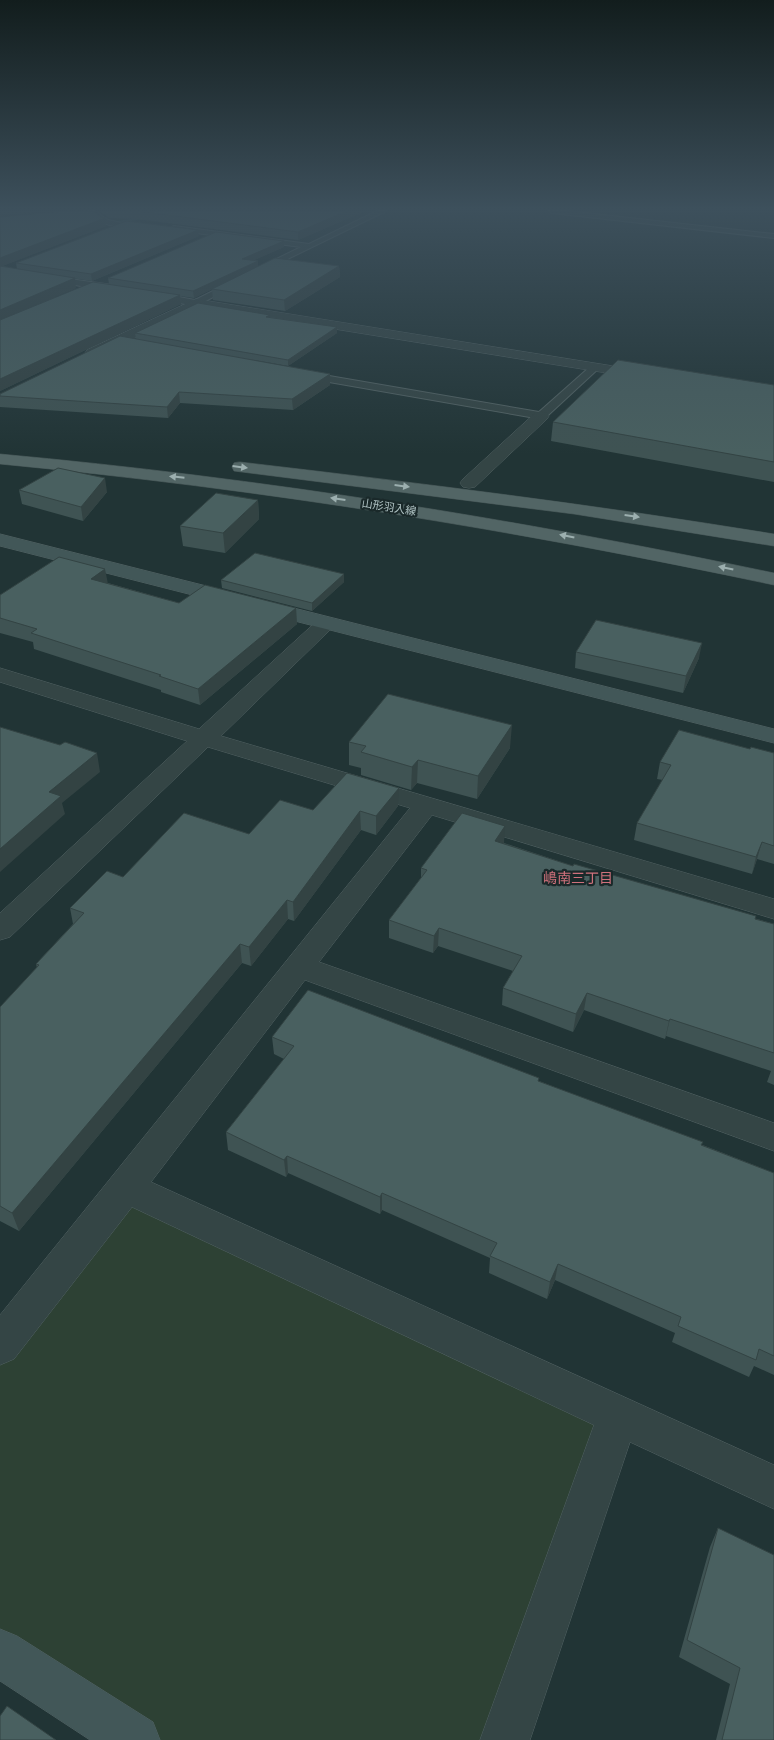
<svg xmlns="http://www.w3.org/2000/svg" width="774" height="1740" font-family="Signika,'Noto Sans JP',sans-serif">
  <rect width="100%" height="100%" fill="#213435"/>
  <path fill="#2d4134" d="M 126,1187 L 618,1415 L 505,1740 L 135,1740 L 0,1653 L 0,1346 Z"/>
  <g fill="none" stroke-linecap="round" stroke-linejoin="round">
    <path fill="#315454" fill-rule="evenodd" d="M 149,216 L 151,218 L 101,225 L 99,224 Z"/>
    <g stroke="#526263" stroke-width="2">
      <path id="lane" d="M 88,211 L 95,211 L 108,220 L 126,224 C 114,231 95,220 88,211 Z
        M 377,211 L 386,211 L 261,272 L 257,270 L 258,268 L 301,247 L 174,230 L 170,228 L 174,226 L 309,244 Z
        M 549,211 L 567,211 L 774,234 L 774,238 L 552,213 Z
        M 0,269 L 112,285 L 116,288 L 112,291 L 0,273 Z
        M 231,282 L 238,284 L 196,306 L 157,299 L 153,296 L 157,293 L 195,300 Z
        M 595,364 L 600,367 L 598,369 L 545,418 L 541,419 L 306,378 L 301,375 L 306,372 L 539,412 L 592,365 Z"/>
    </g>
    <g stroke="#526263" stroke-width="1">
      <path id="street" d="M 196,299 L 644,371 L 649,372 L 651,375 L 649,378 L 644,379 L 198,307 L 97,356 L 92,357 L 85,353 L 87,350 Z
        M 541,411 L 547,413 L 549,416 L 547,419 L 475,487 L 469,488 L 463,487 L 460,483 L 463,479 L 535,413 Z
        M 326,617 L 333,619 L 337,623 L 333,627 L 221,736 L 774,899 L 774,919 L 432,815 L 319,962 L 774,1123 L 774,1151 L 305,980 L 151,1182 L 774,1465 L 774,1509 L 630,1442 L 530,1740 L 480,1740 L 594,1425 L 132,1207 L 14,1359 L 0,1365 L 0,1315 L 410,808 L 208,747 L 10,937 L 0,940 L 0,913 L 187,741 L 0,682 L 0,668 L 199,729 L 319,619 Z"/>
    </g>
    <g stroke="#526263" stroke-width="1">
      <path id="secondary" d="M 0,534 L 774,729 L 774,743 L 0,546 Z
        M 0,1629 L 17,1636 L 153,1722 L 160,1740 L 90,1740 L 0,1681 Z"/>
    </g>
    <g stroke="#415152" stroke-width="1">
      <path id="primary" d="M 0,454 C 262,478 517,519 774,573 L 774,585 C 516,530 263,489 0,464 Z
        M 240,462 C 419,483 597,505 774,534 L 774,546 L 574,514 L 234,471 L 232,467 L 234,463 Z"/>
    </g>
    <use href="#lane" fill="#344545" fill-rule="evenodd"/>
    <use href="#street" fill="#344545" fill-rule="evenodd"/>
    <use href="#secondary" fill="#425758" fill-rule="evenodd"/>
    <use href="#primary" fill="#526565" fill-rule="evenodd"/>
  </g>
  <path fill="#3f5353" d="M 100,211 L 374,211 L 372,212 L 365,211 L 298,240 L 137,219 L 109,218 Z
    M 0,217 L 101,217 L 105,218 L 106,226 L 2,266 L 17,269 L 16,263 L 199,236 L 92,281 L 64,277 L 76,288 L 52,298 L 109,284 L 108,278 L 284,247 L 254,260 L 258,261 L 258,266 L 339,266 L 340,277 L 285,311 L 213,300 L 212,289 L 194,298 L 180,296 L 181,304 L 0,391 Z
    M 270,317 L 337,327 L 337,333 L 288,366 L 207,352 L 330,374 L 330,385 L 293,410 L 180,403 L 168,418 L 0,407 L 0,394 L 136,339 L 135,333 Z
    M 774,385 L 774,482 L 551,441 L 553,422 Z
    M 19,490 L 107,492 L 83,521 L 22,504 Z
    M 258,500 L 259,519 L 225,553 L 183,546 L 180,526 Z
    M 344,574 L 344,582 L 312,611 L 222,588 L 221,580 Z
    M 108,583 L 179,603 L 296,608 L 297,624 L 200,705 L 161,692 L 161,690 L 34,649 L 33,642 L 0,633 L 0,595 Z
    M 576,652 L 699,658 L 683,693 L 575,668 Z
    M 349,742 L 510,748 L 477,799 L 417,783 L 411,790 L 361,775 L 361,768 L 349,765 Z
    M 750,749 L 774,753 L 774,864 L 757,859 L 752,874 L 634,840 L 637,823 L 663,780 L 657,779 L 660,762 Z
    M 398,806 L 376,835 L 361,830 L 294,921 L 288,919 L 251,966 L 242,963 L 19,1231 L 0,1221 L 0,1007 L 37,968 L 36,964 L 73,924 L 70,908 L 123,877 L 249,834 L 313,810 Z
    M 504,843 L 573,866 L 774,924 L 774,1085 L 767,1082 L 771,1071 L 666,1036 L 665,1039 L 584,1010 L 573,1032 L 502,1005 L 503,988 L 513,971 L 438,946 L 433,953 L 389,938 L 389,920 L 421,878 L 421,868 Z
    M 272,1037 L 539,1081 L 774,1173 L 774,1375 L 754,1366 L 749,1377 L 672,1342 L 675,1333 L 555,1280 L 547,1299 L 489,1273 L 490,1258 L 382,1210 L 380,1214 L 288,1173 L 286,1177 L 228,1150 L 226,1132 L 284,1059 L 274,1054 Z
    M 718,1528 L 774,1740 L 716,1740 L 730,1684 L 679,1657 L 710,1547 Z"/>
  <path fill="#334343" d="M 0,211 L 54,211 L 0,216 Z
    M 347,211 L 365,211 L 298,240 L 298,232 Z
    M 105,218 L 106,226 L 0,267 L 0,258 Z
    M 198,230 L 199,236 L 92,281 L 91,274 Z
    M 284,241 L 284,247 L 243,265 L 242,259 Z
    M 258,261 L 258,267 L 194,298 L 193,291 Z
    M 339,266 L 340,277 L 285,311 L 284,300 Z
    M 75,278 L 76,288 L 0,321 L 0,310 Z
    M 180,295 L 181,304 L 0,391 L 0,379 Z
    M 337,327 L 337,333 L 288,366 L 288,360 Z
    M 330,374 L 330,385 L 293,410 L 292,399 Z
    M 179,392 L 180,403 L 168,418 L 167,407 Z
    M 105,478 L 107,492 L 83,521 L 81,507 Z
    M 258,500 L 259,519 L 225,553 L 223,533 Z
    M 105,569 L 108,584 L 91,579 Z
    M 344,574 L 344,582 L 312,611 L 312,603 Z
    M 296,608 L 297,624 L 200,705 L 198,689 Z
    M 702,643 L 699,658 L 683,693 L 686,676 Z
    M 512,725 L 510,748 L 477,799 L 478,776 Z
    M 97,753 L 100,772 L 62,803 L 65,814 L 0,872 L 0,849 L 49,792 Z
    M 418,760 L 417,783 L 411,790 L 412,767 Z
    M 399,788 L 398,806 L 376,835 L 376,816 Z
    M 360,811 L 361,830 L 294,921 L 293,902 Z
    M 505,826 L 504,843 L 494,858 L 495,841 Z
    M 762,842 L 757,859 L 752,874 L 756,857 Z
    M 287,900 L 288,919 L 251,966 L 249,947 Z
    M 439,928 L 438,946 L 433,953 L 434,936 Z
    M 240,944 L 242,963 L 19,1231 L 12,1213 Z
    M 587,993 L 584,1010 L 573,1032 L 576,1014 Z
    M 670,1019 L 666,1036 L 665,1039 L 669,1021 Z
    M 287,1156 L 288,1173 L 286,1177 L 284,1160 Z
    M 382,1193 L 382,1210 L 380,1214 L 380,1197 Z
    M 558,1264 L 555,1280 L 547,1299 L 550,1282 Z"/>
  <path fill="#496060" stroke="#334343" d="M 65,211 L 93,211 L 101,217 L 105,218 L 0,258 L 0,217 Z
    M 126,211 L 347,211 L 298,232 L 136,211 Z
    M 126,221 L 198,230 L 91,274 L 16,263 Z
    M 216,232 L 284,241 L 242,259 L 258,261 L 193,291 L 108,278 Z
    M 275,258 L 339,266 L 284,300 L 212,289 Z
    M 0,266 L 75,278 L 0,310 Z
    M 93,282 L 180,295 L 0,379 L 0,320 Z
    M 198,303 L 270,315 L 266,317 L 337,327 L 288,360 L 135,333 Z
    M 120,336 L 330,374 L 292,399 L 179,392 L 167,407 L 0,396 L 0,394 Z
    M 618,360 L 774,385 L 774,462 L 553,422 Z
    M 58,468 L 105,478 L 81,507 L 19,490 Z
    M 216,493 L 258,500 L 223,533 L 180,526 Z
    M 255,553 L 344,574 L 312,603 L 221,580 Z
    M 59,557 L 105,569 L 91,579 L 179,603 L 205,585 L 296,608 L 198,689 L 159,676 L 161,675 L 31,633 L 37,629 L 0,618 L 0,595 Z
    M 596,620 L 702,643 L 686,676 L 576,652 Z
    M 388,694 L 512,725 L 478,776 L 418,760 L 412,767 L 361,752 L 366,746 L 349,742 Z
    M 0,727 L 60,745 L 65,742 L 97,753 L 49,792 L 61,796 L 0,849 Z
    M 679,730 L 750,749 L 751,747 L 774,753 L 774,846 L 762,842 L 756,857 L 637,823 L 671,765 L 660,762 Z
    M 347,773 L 399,788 L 376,816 L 360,811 L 293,902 L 287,900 L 249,947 L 240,944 L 12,1213 L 0,1206 L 0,1007 L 39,965 L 36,964 L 84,913 L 70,908 L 107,871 L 123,877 L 184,813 L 249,834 L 280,800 L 313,810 Z
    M 462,813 L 505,826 L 495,841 L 573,866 L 574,864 L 756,916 L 755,919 L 774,924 L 774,1053 L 670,1019 L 669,1021 L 587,993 L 576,1014 L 503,988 L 522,956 L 439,928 L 434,936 L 389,920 L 427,870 L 421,868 Z
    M 308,990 L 539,1078 L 538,1081 L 703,1142 L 701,1145 L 774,1173 L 774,1356 L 759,1349 L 756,1360 L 678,1326 L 681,1317 L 558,1264 L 550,1282 L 490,1256 L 497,1243 L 382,1193 L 380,1197 L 287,1156 L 284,1160 L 226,1132 L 294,1046 L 272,1037 Z
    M 718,1528 L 774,1555 L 774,1740 L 722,1740 L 740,1668 L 687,1640 Z
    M 7,1706 L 56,1740 L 0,1740 L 0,1716 Z"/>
  <defs><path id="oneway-solid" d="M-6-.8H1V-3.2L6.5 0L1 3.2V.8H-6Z" transform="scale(1.25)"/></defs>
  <g fill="#9cafaf">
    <use href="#oneway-solid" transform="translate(240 467) rotate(7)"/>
    <use href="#oneway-solid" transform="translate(177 477) rotate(-174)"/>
    <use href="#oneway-solid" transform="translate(402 486) rotate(7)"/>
    <use href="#oneway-solid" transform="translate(338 499) rotate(-172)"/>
    <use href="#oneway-solid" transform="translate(632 516) rotate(8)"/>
    <use href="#oneway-solid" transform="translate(567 536) rotate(-169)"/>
    <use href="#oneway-solid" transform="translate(726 568) rotate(-168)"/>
  </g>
  <linearGradient id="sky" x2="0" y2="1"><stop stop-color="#121d1d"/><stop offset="0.46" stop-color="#3d505c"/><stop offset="1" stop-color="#3d505c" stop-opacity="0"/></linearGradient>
  <rect width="774" height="454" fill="url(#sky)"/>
  <g text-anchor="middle" stroke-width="4.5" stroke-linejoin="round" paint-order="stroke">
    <g font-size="11" fill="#aec1c2" stroke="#1a292a">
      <text transform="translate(389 507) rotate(9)" y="4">山形羽入線</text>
    </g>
    <g font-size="14" fill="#cf717c" stroke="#1a292a">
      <text x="578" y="883">嶋南三丁目</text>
    </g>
  </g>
</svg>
